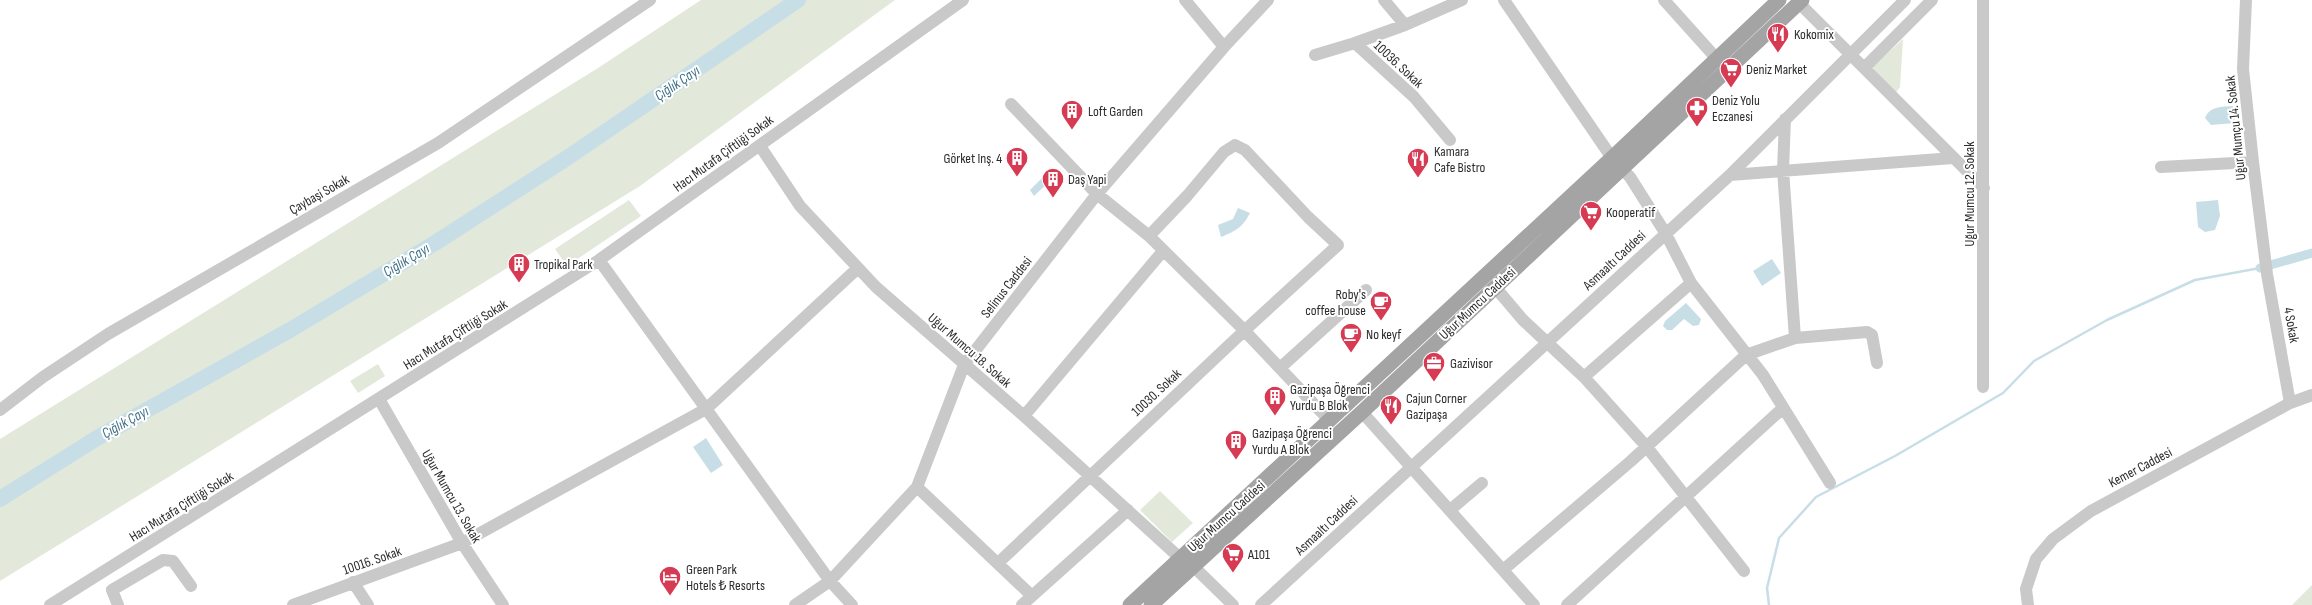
<svg xmlns="http://www.w3.org/2000/svg" width="2312" height="605" font-family="'Sofia Sans Condensed',sans-serif">
  <rect width="100%" height="100%" fill="#fff"/>
  <path fill="#e3e9da" d="M 701,0 L 895,0 L 640,186 L 0,581 L 0,439 L 598,68 Z
    M 1903,39 L 1900,87 L 1894,95 L 1869,70 Z
    M 629,200 L 641,216 L 567,266 L 555,249 Z
    M 378,364 L 385,376 L 358,393 L 350,381 Z
    M 1160,491 L 1193,523 L 1172,542 L 1140,510 Z
    M 2312,585 L 2312,605 L 2292,605 Z"/>
  <path fill="#c8dee7" d="M 2233,106 L 2235,123 L 2211,125 L 2205,118 C 2210,106 2221,107 2233,106 Z
    M 1048,172 L 1054,177 L 1034,196 L 1030,190 Z
    M 2218,200 L 2220,216 L 2215,230 L 2205,232 L 2198,227 L 2196,202 Z
    M 1238,208 L 1250,213 C 1243,227 1236,231 1221,237 L 1218,225 L 1233,219 Z
    M 1772,259 L 1781,273 L 1762,286 L 1753,271 Z
    M 1686,303 L 1701,319 L 1699,325 L 1693,326 L 1684,319 L 1672,330 L 1667,330 L 1663,326 L 1665,321 Z
    M 706,438 L 723,465 L 711,473 L 693,447 Z"/>
  <g fill="none" stroke-linecap="round" stroke-linejoin="round">
    <path stroke="#c8dee7" stroke-width="2.5" d="M 1769,605 L 1767,588 L 1779,538 L 1816,497 L 1895,456 L 2003,393 L 2034,361 L 2107,320 L 2195,280 L 2260,268"/>
    <path stroke="#c8dee7" stroke-width="9" d="M 2260,268 L 2312,253"/>
    <path stroke="#c8dee7" stroke-width="16" d="M 0,499 L 97,438 L 290,330 L 435,243 L 570,156 L 798,0"/>
    <path stroke="#c9c9c9" stroke-width="12" d="M 1185,0 L 1224,47
      M 1384,0 L 1405,25
      M 1504,0 L 1612,158
      M 1664,0 L 1717,59
      M 1983,0 L 1983,387
      M 2246,0 L 2243,69 L 2253,162 L 2267,274 L 2290,403
      M 1799,3 L 1984,188
      M 1315,55 L 1355,43
      M 1864,68 L 1932,0
      M 1011,104 L 1097,194 L 1149,236 L 1240,326 L 1330,421
      M 1450,140 L 1414,97 L 1355,43 L 1405,25 L 1462,0
      M 760,146 L 800,206 L 876,287 L 1024,416 L 1180,558
      M 2161,167 L 2253,162
      M 1622,169 L 1630,177 L 1666,234 L 1691,283 L 1763,375 L 1830,483
      M 1730,175 L 1953,158
      M 599,260 L 830,581 L 852,605
      M 1495,287 L 1523,320 L 1584,377 L 1691,283
      M 1795,338 L 1867,332 L 1872,335 L 1877,363
      M 1280,368 L 1366,290
      M 1584,377 L 1646,446 L 1744,571
      M 379,399 L 462,543 L 503,605
      M 0,410 L 43,377 L 108,334 L 438,143 L 650,0
      M 1362,412 L 1534,605
      M 1024,416 L 1163,251
      M 917,487 L 1032,596
      M 1450,510 L 1482,483
      M 998,563 L 1244,331 L 1338,245 L 1308,217 L 1245,150 L 1235,145 L 1224,152 L 1187,196 L 1149,236
      M 1193,566 L 1233,605
      M 1503,570 L 1631,461 L 1746,355 L 1795,338 L 1783,170 L 1785,119
      M 353,582 L 368,605
      M 50,605 L 599,260 L 963,0
      M 118,605 L 112,590 L 163,560 L 173,561 L 191,586
      M 293,605 L 462,543 L 706,409 L 858,268
      M 795,605 L 830,581 L 917,487 L 964,365 L 1097,194 L 1224,47 L 1268,0
      M 1022,605 L 1128,510
      M 1261,605 L 1730,175 L 1905,0
      M 1567,605 L 1783,408
      M 2028,605 L 2026,589 L 2036,559 L 2053,539 L 2091,511 L 2290,403 L 2312,395"/>
    <path stroke="#a4a4a4" stroke-width="15" d="M 1130,605 L 1612,158 L 1779,0
      M 1151,605 L 1362,412 L 1802,0"/>
  </g>
  <defs>
    <g id="restaurant-pin" transform="scale(1.15)"><path d="M0 17L-7.5 6A9.5 9.5 0 1 1 7.5 6Z" fill="#d63b53" stroke="#fff"/><path d="M-5-6h1v4h1v-4h1v4h1v-4h1v5L-1.5 .5V6h-2V.5L-5-1ZM5-6V6H3V1.5H1.5Q1.5-4 5-6Z" fill="#fff"/></g>
    <g id="supermarket-pin" transform="scale(1.15)"><path d="M0 17L-7.5 6A9.5 9.5 0 1 1 7.5 6Z" fill="#d63b53" stroke="#fff"/><path d="M-6-5.5h2.5l.6 2H6L4.5 2H-2.5L-4.4-4H-6ZM-1.5 3.2a1.3 1.3 0 1 0 .1 0ZM3 3.2a1.3 1.3 0 1 0 .1 0Z" fill="#fff"/></g>
    <g id="pharmacy-pin" transform="scale(1.15)"><path d="M0 17L-7.5 6A9.5 9.5 0 1 1 7.5 6Z" fill="#d63b53" stroke="#fff"/><path d="M-2-6h4v4h4v4h-4v4h-4v-4h-4v-4h4Z" fill="#fff"/></g>
    <g id="building-pin" transform="scale(1.15)"><path d="M0 17L-7.5 6A9.5 9.5 0 1 1 7.5 6Z" fill="#d63b53" stroke="#fff"/><path d="M-4-6H4V6H1V3H-1V6H-4ZM-2.5-4.3h1.7v1.8h-1.7ZM.8-4.3h1.7v1.8H.8ZM-2.5-1h1.7V.8h-1.7ZM.8-1h1.7V.8H.8Z" fill="#fff"/></g>
    <g id="cafe-pin" transform="scale(1.15)"><path d="M0 17L-7.5 6A9.5 9.5 0 1 1 7.5 6Z" fill="#d63b53" stroke="#fff"/><path d="M-5.5-4.5H6V0H3Q3 3.5 0 3.5H-2.5Q-5.5 3.5-5.5 0ZM3-3.2v2h1.7v-2ZM-6 4.5H4V6H-6Z" fill="#fff"/></g>
    <g id="office-pin" transform="scale(1.15)"><path d="M0 17L-7.5 6A9.5 9.5 0 1 1 7.5 6Z" fill="#d63b53" stroke="#fff"/><path d="M-6-3h4V-5.5h4V-3h4V5H-6ZM-1-4.5V-3h2v-1.5ZM-6 0V1H6V0Z" fill="#fff"/></g>
    <g id="hotel-pin" transform="scale(1.15)"><path d="M0 17L-7.5 6A9.5 9.5 0 1 1 7.5 6Z" fill="#d63b53" stroke="#fff"/><path d="M-6-4.5h1.5V1H6V5H4.5V3h-9V5H-6ZM-4 0a1.8 1.8 0 1 1 3.6 0ZM.5 0V-2.5h3Q6-2.5 6 0Z" fill="#fff"/></g>
  </defs>
  <g fill-rule="evenodd">
    <use href="#restaurant-pin" x="1778" y="34"/>
    <use href="#supermarket-pin" x="1731" y="69"/>
    <use href="#pharmacy-pin" x="1697" y="108"/>
    <use href="#building-pin" x="1072" y="111"/>
    <use href="#building-pin" x="1017" y="158"/>
    <use href="#restaurant-pin" x="1418" y="159"/>
    <use href="#building-pin" x="1053" y="179"/>
    <use href="#supermarket-pin" x="1591" y="212"/>
    <use href="#building-pin" x="519" y="264"/>
    <use href="#cafe-pin" x="1381" y="302"/>
    <use href="#cafe-pin" x="1351" y="334"/>
    <use href="#office-pin" x="1434" y="363"/>
    <use href="#building-pin" x="1275" y="397"/>
    <use href="#restaurant-pin" x="1391" y="406"/>
    <use href="#building-pin" x="1236" y="441"/>
    <use href="#supermarket-pin" x="1233" y="554"/>
    <use href="#hotel-pin" x="670" y="577"/>
  </g>
  <g text-anchor="middle" stroke-width="4" stroke-linejoin="round" paint-order="stroke">
    <g font-size="14" fill="#2c2c2c" stroke="#fff" text-anchor="start">
      <text x="1794" y="39">Kokomix</text>
      <text x="1746" y="74">Deniz Market</text>
      <text x="1712" y="105">Deniz Yolu<tspan x="1712" dy="16">Eczanesi</tspan></text>
      <text x="1088" y="116">Loft Garden</text>
      <text x="1434" y="156">Kamara<tspan x="1434" dy="16">Cafe Bistro</tspan></text>
      <text x="1002" y="163" text-anchor="end">Görket Inş. 4</text>
      <text x="1068" y="184">Daş Yapi</text>
      <text x="1606" y="217">Kooperatif</text>
      <text x="534" y="269">Tropikal Park</text>
      <text x="1366" y="299" text-anchor="end">Roby's<tspan x="1366" dy="16">coffee house</tspan></text>
      <text x="1366" y="339">No keyf</text>
      <text x="1450" y="368">Gazivisor</text>
      <text x="1290" y="394">Gazipaşa Öğrenci<tspan x="1290" dy="16">Yurdu B Blok</tspan></text>
      <text x="1406" y="403">Cajun Corner<tspan x="1406" dy="16">Gazipaşa</tspan></text>
      <text x="1252" y="438">Gazipaşa Öğrenci<tspan x="1252" dy="16">Yurdu A Blok</tspan></text>
      <text x="1248" y="559">A101</text>
      <text x="686" y="574">Green Park<tspan x="686" dy="16">Hotels ₺ Resorts</tspan></text>
    </g>
    <g font-size="14" fill="#2c2c2c" stroke="#fff">
      <text transform="translate(1399 64) rotate(43)" y="5">10036. Sokak</text>
      <text transform="translate(2235 128) rotate(-96)" y="5">Uğur Mumçu 14. Sokak</text>
      <text transform="translate(723 153) rotate(-36)" y="5">Hacı Mutafa Çiftliği Sokak</text>
      <text transform="translate(319 194) rotate(-30)" y="5">Çaybaşi Sokak</text>
      <text transform="translate(1969 194) rotate(-90)" y="5">Uğur Mumcu 12. Sokak</text>
      <text transform="translate(1614 260) rotate(-43)" y="5">Asmaaltı Caddesi</text>
      <text transform="translate(1006 287) rotate(-52)" y="5">Selinus Caddesi</text>
      <text transform="translate(1477 303) rotate(-43)" y="5">Uğur Mumcu Caddesi</text>
      <text transform="translate(2292 325) rotate(80)" y="5">4 Sokak</text>
      <text transform="translate(455 334) rotate(-32)" y="5">Hacı Mutafa Çiftliği Sokak</text>
      <text transform="translate(970 350) rotate(41)" y="5">Uğur Mumcu 18. Sokak</text>
      <text transform="translate(1156 392) rotate(-43)" y="5">10030. Sokak</text>
      <text transform="translate(2140 467) rotate(-28)" y="5">Kemer Caddesi</text>
      <text transform="translate(452 496) rotate(60)" y="5">Uğur Mumcu 13. Sokak</text>
      <text transform="translate(181 506) rotate(-32)" y="5">Hacı Mutafa Çiftliği Sokak</text>
      <text transform="translate(1226 516) rotate(-42)" y="5">Uğur Mumcu Caddesi</text>
      <text transform="translate(1326 525) rotate(-43)" y="5">Asmaaltı Caddesi</text>
      <text transform="translate(372 560) rotate(-19)" y="5">10016. Sokak</text>
    </g>
    <g font-size="15" font-style="italic" fill="#417187" stroke="#fff">
      <text transform="translate(677 83) rotate(-34)" y="5">Çığlık Çayı</text>
      <text transform="translate(406 260) rotate(-31)" y="5">Çığlık Çayı</text>
      <text transform="translate(125 422) rotate(-29)" y="5">Çığlık Çayı</text>
    </g>
  </g>
</svg>
